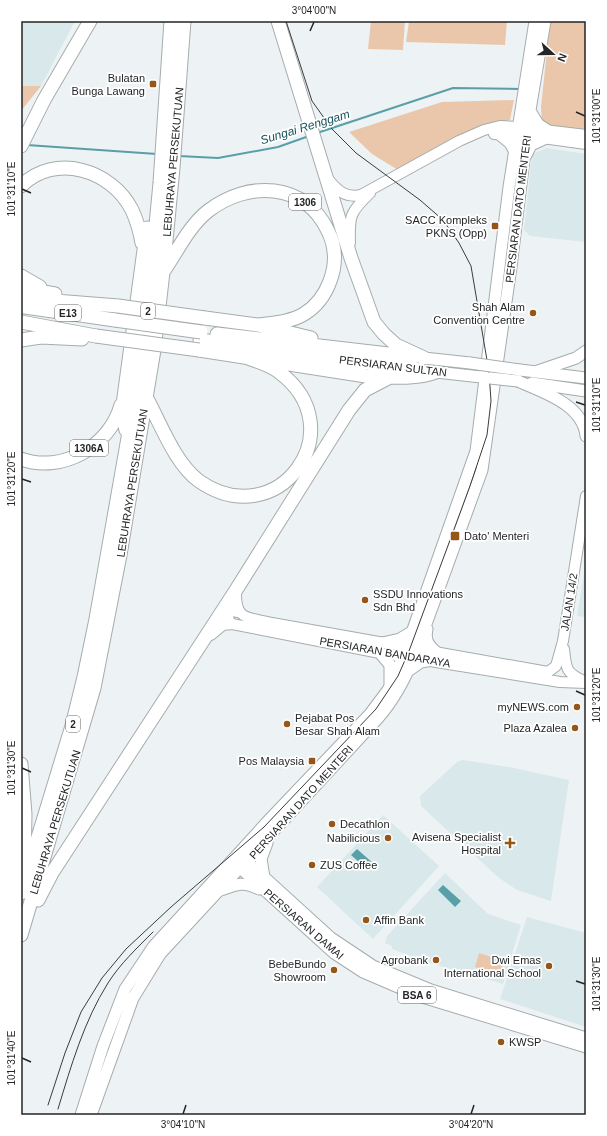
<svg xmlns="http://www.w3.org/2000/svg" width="607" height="1136" font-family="Arial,sans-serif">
  <rect width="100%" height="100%" fill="#edf3f4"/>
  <path fill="#d9e8ea" d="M 21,21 L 75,21 L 41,86 L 21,86 Z
    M 547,148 L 586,154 L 586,242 L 530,236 L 524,230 L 532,154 Z
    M 586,562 L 586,617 L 577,616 Z
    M 463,760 L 514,768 L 569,780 L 551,901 L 517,890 L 499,878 L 421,806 L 420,796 L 457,762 Z
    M 383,815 L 439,866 L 373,939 L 317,887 Z
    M 445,873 L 488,914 L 521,925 L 503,984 L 420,960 L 392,949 L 392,946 L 385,943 L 387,936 Z
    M 527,917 L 586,933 L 586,1027 L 500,999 Z"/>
  <path fill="#eac7ab" d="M 371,21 L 405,21 L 403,50 L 368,49 Z
    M 409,21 L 507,21 L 505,45 L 406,42 Z
    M 550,21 L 586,21 L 586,132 L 555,128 L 542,124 L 541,107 Z
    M 21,86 L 41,86 L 21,111 Z
    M 514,100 L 510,120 L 479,129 L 398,170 L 372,154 L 349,132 L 442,102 Z
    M 479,953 L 504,961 L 500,975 L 475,967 Z"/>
  <path fill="#589fa8" d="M 357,849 L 374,864 L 368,870 L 351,855 Z
    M 443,885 L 461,901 L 455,907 L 438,890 Z"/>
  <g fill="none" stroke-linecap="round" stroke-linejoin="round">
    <path stroke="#589fa8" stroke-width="2" d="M 317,133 L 453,88 L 521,89
      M 27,145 L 157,154
      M 179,156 L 218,158 L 278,147 L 309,136"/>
    <g stroke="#a6acad" stroke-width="12">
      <path id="secondary" d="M 494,134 L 528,136 L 586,144
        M 328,179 C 338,191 345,198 361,195 L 459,141 L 484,130 L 500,126 L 519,127 L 586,135
        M 350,243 C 349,216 350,212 370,193
        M 236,590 C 235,621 247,617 272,623 L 548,672 L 556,666 L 563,641 L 586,496
        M 232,624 L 228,619 L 228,614 L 232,611 L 238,612
        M 211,635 L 223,625 L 232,624 L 380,653 L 560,682 L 586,683
        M 564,649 C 566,669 566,673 584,681"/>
    </g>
    <g stroke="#a6acad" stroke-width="13">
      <path id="primary" d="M 530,111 L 538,124 L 547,130
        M 499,134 L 510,143 L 515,152
        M 526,155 L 531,145 L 546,138
        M 424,358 L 470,363
        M 520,370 L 586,378
        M 538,371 L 576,358 L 586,351
        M 436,372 L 490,378
        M 518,381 C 542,392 583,404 586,436
        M 532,383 L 586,391
        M 427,629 C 425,639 427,644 435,651
        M 382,643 L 400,639 L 413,631
        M 380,653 L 390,665 L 390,684
        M 408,671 L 421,662 L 432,660
        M 242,857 L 331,938 L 373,966 L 431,990 L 586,1038
        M 236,864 L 334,953 L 363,972 L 419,996 L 586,1047
        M 264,877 L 261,859 L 267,843
        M 221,890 C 237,884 243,881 259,889
        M 81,1115 L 103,1046 L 125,989 L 153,947 L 270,819 L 370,714 L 388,690 L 404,655 L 476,451 L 509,187 L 535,21
        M 91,1115 L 133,998 L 160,954 L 378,718 C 394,700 405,679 414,657 L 482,470 L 511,267 L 530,110 L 545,21"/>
    </g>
    <g stroke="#a6acad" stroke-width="15">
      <path id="highway" d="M 278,21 L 351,258 L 374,322 L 384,334 L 396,345 L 424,358
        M 21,146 L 44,100 L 90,21
        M 21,186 C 55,152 112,170 132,210 C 137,221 140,231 142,243
        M 165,269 C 178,250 189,226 208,211 C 248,180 305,182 328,231 C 336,247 336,265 330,281 C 325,295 317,306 304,314 C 291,322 273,323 258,325
        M 21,276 L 40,287
        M 21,288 L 55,294
        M 21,302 L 30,299 L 118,306
        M 25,307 L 115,320
        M 205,318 L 258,325 L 311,338
        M 21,322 L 96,336
        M 217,334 L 414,357
        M 21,340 L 41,337 L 82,339
        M 200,340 L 420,370
        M 199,350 L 366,376 C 388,377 415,380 436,372
        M 146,397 C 160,422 175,464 199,481 C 278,536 356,429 279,372 C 269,364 255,361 243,356
        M 126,430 L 122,412 L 147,228
        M 21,459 C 62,474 110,446 121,405
        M 21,764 L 25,814 L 24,867
        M 21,893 L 72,726 L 84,677 L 96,619 L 128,438 L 147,318 L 160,183 L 171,21
        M 38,900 L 52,873 L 236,590 L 349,410 L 365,390 L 390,377
        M 21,935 L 94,688 L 120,555 L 154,350 L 163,272 L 173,168 L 184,21"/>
    </g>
    <use href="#secondary" stroke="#fff" stroke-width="10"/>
    <use href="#primary" stroke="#fff" stroke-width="11"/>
    <use href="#highway" stroke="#fff" stroke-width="13"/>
    <path stroke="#3a3c3d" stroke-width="1" d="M 48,1105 L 65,1053 L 81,1012 L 102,978 L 126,949 L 171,907 L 264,827 L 376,709 L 398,676 L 409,651 L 470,486 L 487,435 L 491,401 L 489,372 L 471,266 L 459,243 L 443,220 L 420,200 L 356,153 L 332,129 L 312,101 L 286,21
      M 58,1109 C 71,1066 84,1021 108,983 C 120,964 137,948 153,932"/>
    <g stroke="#a6acad" stroke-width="13" stroke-linecap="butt">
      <path id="primary-bridge" d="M 470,363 L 520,370
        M 490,378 L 518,381"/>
    </g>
    <g stroke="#a6acad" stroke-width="15" stroke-linecap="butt">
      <path id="highway-bridge" d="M 118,306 L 205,318
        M 115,320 L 201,332
        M 96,336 L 199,350"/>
    </g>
    <use href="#primary-bridge" stroke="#fff" stroke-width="11"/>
    <use href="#highway-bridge" stroke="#fff" stroke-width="13"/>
  </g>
  <path fill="none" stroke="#232526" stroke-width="1.5" d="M 310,31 L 314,22M 576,112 L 585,116M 22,189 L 31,193M 576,402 L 585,405M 22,479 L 31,482M 576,691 L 585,695M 22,768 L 31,772M 576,981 L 585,984M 22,1058 L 31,1062M 183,1114 L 186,1105M 471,1114 L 474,1105"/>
  <g fill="#945719" stroke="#fff" stroke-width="1.5">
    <rect x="149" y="80" width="8" height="8" rx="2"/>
    <rect x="491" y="222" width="8" height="8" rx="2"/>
    <circle cx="533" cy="313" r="4"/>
    <rect x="450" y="531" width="10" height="10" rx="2"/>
    <circle cx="365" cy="600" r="4"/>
    <circle cx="577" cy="707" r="4"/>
    <circle cx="287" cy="724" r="4"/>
    <circle cx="575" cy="728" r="4"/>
    <rect x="308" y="757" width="8" height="8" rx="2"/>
    <circle cx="332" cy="824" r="4"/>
    <circle cx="388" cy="838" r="4"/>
    <path d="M508 837h4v4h4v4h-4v4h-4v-4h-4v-4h4z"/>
    <circle cx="312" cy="865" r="4"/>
    <circle cx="366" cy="920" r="4"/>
    <circle cx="436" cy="960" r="4"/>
    <circle cx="549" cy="966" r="4"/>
    <circle cx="334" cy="970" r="4"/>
    <circle cx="501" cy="1042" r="4"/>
  </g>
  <g text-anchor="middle" stroke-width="3.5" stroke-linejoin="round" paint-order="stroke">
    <g fill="#fff" stroke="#656667" stroke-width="1">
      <rect x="289" y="194" width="32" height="16" rx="3"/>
      <rect x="141" y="303" width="14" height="16" rx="3"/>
      <rect x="55" y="305" width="26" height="16" rx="3"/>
      <rect x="70" y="440" width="38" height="16" rx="3"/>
      <rect x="66" y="716" width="14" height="16" rx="3"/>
      <rect x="398" y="987" width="38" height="16" rx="3"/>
    </g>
    <g font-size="10" font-weight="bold" fill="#232526">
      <text x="305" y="206">1306</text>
      <text x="148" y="315">2</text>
      <text x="68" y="317">E13</text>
      <text x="89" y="452">1306A</text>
      <text x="73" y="728">2</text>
      <text x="417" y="999">BSA 6</text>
    </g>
    <g font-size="11" fill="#232526" stroke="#fff" text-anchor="end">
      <text x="145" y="82">Bulatan<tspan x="145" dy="13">Bunga Lawang</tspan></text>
      <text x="487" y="224">SACC Kompleks<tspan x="487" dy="13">PKNS (Opp)</tspan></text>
      <text x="525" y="311">Shah Alam<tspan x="525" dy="13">Convention Centre</tspan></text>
      <text x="464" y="540" text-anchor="start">Dato' Menteri</text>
      <text x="373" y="598" text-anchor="start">SSDU Innovations<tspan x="373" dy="13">Sdn Bhd</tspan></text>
      <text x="569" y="711">myNEWS.com</text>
      <text x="295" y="722" text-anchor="start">Pejabat Pos<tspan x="295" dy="13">Besar Shah Alam</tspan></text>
      <text x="567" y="732">Plaza Azalea</text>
      <text x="304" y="765">Pos Malaysia</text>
      <text x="340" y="828" text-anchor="start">Decathlon</text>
      <text x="501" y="841">Avisena Specialist<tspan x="501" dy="13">Hospital</tspan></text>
      <text x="380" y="842">Nabilicious</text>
      <text x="320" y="869" text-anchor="start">ZUS Coffee</text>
      <text x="374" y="924" text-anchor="start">Affin Bank</text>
      <text x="428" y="964">Agrobank</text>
      <text x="541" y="964">Dwi Emas<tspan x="541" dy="13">International School</tspan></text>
      <text x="326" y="968">BebeBundo<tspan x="326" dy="13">Showroom</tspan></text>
      <text x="509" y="1046" text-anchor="start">KWSP</text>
    </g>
    <g font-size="11" fill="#232526" stroke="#fff">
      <text transform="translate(173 162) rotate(-85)" y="4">LEBUHRAYA PERSEKUTUAN</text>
      <text transform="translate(518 209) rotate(-83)" y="4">PERSIARAN DATO MENTERI</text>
      <text transform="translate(393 366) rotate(7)" y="4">PERSIARAN SULTAN</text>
      <text transform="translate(132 483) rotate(-81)" y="4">LEBUHRAYA PERSEKUTUAN</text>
      <text transform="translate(569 602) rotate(-81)" y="4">JALAN 14/2</text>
      <text transform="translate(385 652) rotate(10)" y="4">PERSIARAN BANDARAYA</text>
      <text transform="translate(301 802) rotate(-48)" y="4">PERSIARAN DATO MENTERI</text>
      <text transform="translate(55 822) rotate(-73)" y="4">LEBUHRAYA PERSEKUTUAN</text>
      <text transform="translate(304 924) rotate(41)" y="4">PERSIARAN DAMAI</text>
    </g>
    <g font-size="12" font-style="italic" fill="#15535a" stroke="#fff">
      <text transform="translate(305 127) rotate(-17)" y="4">Sungai Renggam</text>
    </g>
  </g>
  <rect width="607" height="1136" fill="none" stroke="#ffffff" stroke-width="44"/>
  <g transform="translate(553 54) rotate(111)" stroke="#ffffff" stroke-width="3" paint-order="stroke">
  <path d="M0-3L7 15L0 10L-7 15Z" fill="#232526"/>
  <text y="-6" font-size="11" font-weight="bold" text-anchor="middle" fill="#232526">N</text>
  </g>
  <rect x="22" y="22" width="563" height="1092" fill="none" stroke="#232526" stroke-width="1.5"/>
  <g font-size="10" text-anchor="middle" fill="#232526">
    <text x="314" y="14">3°04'00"N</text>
    <text transform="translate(596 116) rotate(-90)" y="4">101°31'00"E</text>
    <text transform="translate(11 189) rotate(-90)" y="4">101°31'10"E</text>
    <text transform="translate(596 405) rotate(-90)" y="4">101°31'10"E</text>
    <text transform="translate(11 479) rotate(-90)" y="4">101°31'20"E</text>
    <text transform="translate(596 695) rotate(-90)" y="4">101°31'20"E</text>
    <text transform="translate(11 768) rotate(-90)" y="4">101°31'30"E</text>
    <text transform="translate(596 984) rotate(-90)" y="4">101°31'30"E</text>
    <text transform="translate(11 1058) rotate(-90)" y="4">101°31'40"E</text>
    <text x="183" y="1128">3°04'10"N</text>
    <text x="471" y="1128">3°04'20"N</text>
  </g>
</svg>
